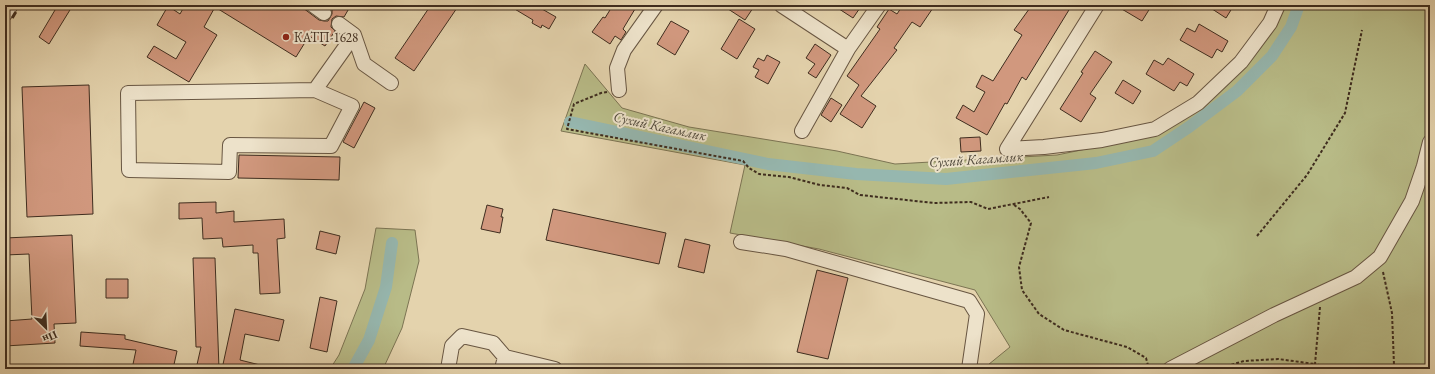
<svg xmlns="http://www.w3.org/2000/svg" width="1435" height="374" font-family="'EB Garamond',serif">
  <rect width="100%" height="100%" fill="#e4d3ad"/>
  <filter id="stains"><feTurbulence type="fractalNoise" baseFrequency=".005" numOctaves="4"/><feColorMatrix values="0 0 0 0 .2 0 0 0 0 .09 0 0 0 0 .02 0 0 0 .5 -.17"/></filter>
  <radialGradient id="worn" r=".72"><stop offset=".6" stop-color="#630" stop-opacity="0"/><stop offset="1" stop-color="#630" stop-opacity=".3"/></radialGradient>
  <path fill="#b8bb87" stroke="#7c7453" d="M 1284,5 L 1430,5 L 1430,369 L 983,369 L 1010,347 L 975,290 L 819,249 L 730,233 L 745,165 L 561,131 L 585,64 L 622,108 L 689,127 L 837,151 L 895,164 L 1057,155 L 1149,136 L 1206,100 Z
    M 376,228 L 415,230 L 419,261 L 402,328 L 383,369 L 330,369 L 339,355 L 365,289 Z"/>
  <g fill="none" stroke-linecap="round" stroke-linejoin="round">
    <path stroke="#96b7af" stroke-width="12" d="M 570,122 L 768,164 L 856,174 L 946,179 L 1096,163 L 1153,151 L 1189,127 L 1237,91 L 1272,56 L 1291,27 L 1299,5
      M 353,369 L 369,340 L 386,287 L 392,243"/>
  </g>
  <path fill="#d1987e" stroke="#3f2d1f" d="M 58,5 L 73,5 L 49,44 L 39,37 Z
    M 185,5 L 299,5 L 319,20 L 324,21 L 328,21 L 332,14 L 332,10 L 329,5 L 351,5 L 344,17 L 336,16 L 332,19 L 331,27 L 335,31 L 325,46 L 309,36 L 296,57 L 215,7 L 204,27 L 217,35 L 189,82 L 147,57 L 154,46 L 176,59 L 186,42 L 157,25 L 168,6 L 180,14 Z
    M 431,5 L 459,5 L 414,71 L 395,58 Z
    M 508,5 L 535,5 L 556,17 L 549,29 L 542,25 L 541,28 L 532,23 L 533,20 Z
    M 613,5 L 628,5 L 635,9 L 623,29 L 626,32 L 621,40 L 615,36 L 610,44 L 592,32 L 603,17 L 605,18 Z
    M 722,5 L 755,5 L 745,20 Z
    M 833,5 L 862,5 L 853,18 Z
    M 903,5 L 935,5 L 920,27 L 912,22 L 894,48 L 897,50 L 861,96 L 876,106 L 862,128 L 840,114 L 859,85 L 847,76 L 880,29 L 877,27 L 889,9 L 897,14 Z
    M 1032,5 L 1072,5 L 1026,80 L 1022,77 L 1007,104 L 1005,103 L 987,135 L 956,118 L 963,105 L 974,112 L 985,92 L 976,87 L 982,75 L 993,81 L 1022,35 L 1014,30 Z
    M 1115,5 L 1152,5 L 1142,21 Z
    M 1206,5 L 1234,5 L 1226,18 Z
    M 739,19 L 755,29 L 737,59 L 721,49 Z
    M 671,21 L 689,31 L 675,55 L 657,44 Z
    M 1199,24 L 1228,41 L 1222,52 L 1217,49 L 1212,58 L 1180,40 L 1187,28 L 1195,32 Z
    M 815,44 L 831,55 L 816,78 L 808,73 L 815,64 L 806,58 Z
    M 1095,51 L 1112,62 L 1090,94 L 1096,98 L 1081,122 L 1060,109 L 1083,73 L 1081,72 Z
    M 767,55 L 780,62 L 768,84 L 755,77 L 759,70 L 753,67 L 758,58 L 764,61 Z
    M 1168,58 L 1194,74 L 1187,86 L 1180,82 L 1174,91 L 1146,74 L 1154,60 L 1163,65 Z
    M 1123,80 L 1141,91 L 1133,104 L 1115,93 Z
    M 89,85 L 93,214 L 27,217 L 22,87 Z
    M 831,98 L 842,105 L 831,122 L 821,115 Z
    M 364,102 L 375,108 L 354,148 L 343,142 Z
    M 980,137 L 981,151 L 961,152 L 960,138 Z
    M 239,155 L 340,157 L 339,180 L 238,178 Z
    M 216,202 L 216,213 L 234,211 L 234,222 L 284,219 L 285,238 L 277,239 L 280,293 L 260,294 L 258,253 L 253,253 L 253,245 L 223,247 L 222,238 L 203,239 L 202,218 L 179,219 L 179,203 Z
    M 487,205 L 503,209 L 501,217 L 503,217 L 500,233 L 481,229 Z
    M 553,209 L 666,233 L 659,264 L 546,240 Z
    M 320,231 L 340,236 L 336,254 L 316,249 Z
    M 72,235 L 76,323 L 54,324 L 55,343 L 5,346 L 5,321 L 32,319 L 29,254 L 5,255 L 5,238 Z
    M 685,239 L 710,245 L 704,273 L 678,267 Z
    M 193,258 L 215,258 L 219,369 L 196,369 L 201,347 L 196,347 Z
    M 817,270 L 848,278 L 828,359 L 797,352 Z
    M 106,279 L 128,279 L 128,298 L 106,298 Z
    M 320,297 L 337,301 L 327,352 L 310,348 Z
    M 235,309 L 284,320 L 279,341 L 245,334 L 240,360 L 260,365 L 260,369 L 222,369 Z
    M 81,332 L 125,335 L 125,339 L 177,351 L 173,369 L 132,369 L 136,350 L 80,346 Z"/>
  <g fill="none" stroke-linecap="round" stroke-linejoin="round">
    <g stroke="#685642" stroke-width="16">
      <path id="minor" d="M 313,5 L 324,13
        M 781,5 L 848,49
        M 5,14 L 11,5
        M 339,24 L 354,35 L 364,64 L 391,83
        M 315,90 L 352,106 L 331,146 L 230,145 L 229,172 L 129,170 L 128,93 L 315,90 L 354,35
        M 619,90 L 617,68 L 624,50 L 656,5
        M 802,131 L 848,49 L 879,5
        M 1007,149 L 1044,147 L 1102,140 L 1155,129 L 1198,103 L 1241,62 L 1270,23 L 1278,5
        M 1007,149 L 1097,5
        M 741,242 L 786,249 L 969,301 L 977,314 L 969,369
        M 448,369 L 452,346 L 462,336 L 493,343 L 505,357
        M 502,369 L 505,357 L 555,369
        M 1170,369 L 1274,315 L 1356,277 L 1380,257 L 1412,201 L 1424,166 L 1430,142"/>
    </g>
    <path stroke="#3f2d1f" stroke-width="2" stroke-dasharray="3 2" stroke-linecap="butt" d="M 607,92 L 601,93 L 574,104 L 567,129 L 743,161 L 749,168 L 759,174 L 789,177 L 820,185 L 847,188 L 860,195 L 934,203 L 971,202 L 988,209 L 1049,197
      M 1014,205 L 1020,209 L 1031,223 L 1019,267 L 1022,290 L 1039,314 L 1064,330 L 1127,347 L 1146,358 L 1149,369
      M 1257,236 L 1307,175 L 1345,113 L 1362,30
      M 1383,272 L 1392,313 L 1394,365 L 1395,369
      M 1320,307 L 1315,364 L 1336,369
      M 1217,369 L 1244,361 L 1278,359 L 1315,364 L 1321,369"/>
    <use href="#minor" stroke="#ede2ca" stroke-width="14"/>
    <path stroke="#3f2d1f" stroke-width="3" stroke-dasharray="7 7" stroke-linecap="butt" d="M 5,30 L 20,5"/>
  </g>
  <circle fill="#8f2418" stroke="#ede2ca" stroke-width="1.5" cx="286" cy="37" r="4"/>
  <g text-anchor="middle" stroke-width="4" stroke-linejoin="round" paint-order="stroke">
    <g font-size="13" fill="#3f2d1f" stroke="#ede2ca" text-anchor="start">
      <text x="294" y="42">КАТП-1628</text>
    </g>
    <g font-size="14" font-style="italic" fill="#50493c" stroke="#ede2ca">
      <text transform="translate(660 126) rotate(12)" y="5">Сухий Кагамлик</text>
      <text transform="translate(976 159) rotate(-4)" y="5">Сухий Кагамлик</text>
    </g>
  </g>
  <rect width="1435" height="374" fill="none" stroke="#e4d3ad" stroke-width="20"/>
  <rect x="6" y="6" width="1423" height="362" fill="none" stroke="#3f2d1f" stroke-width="2"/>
  <rect x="10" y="10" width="1415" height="354" fill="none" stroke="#3f2d1f"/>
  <g transform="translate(46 328) rotate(156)" stroke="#ede2ca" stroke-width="3" paint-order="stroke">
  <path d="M0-3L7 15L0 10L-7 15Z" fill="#3f2d1f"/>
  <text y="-6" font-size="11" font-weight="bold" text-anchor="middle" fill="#3f2d1f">Пн</text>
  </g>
  <rect width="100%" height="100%" filter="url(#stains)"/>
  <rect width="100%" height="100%" fill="url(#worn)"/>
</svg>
